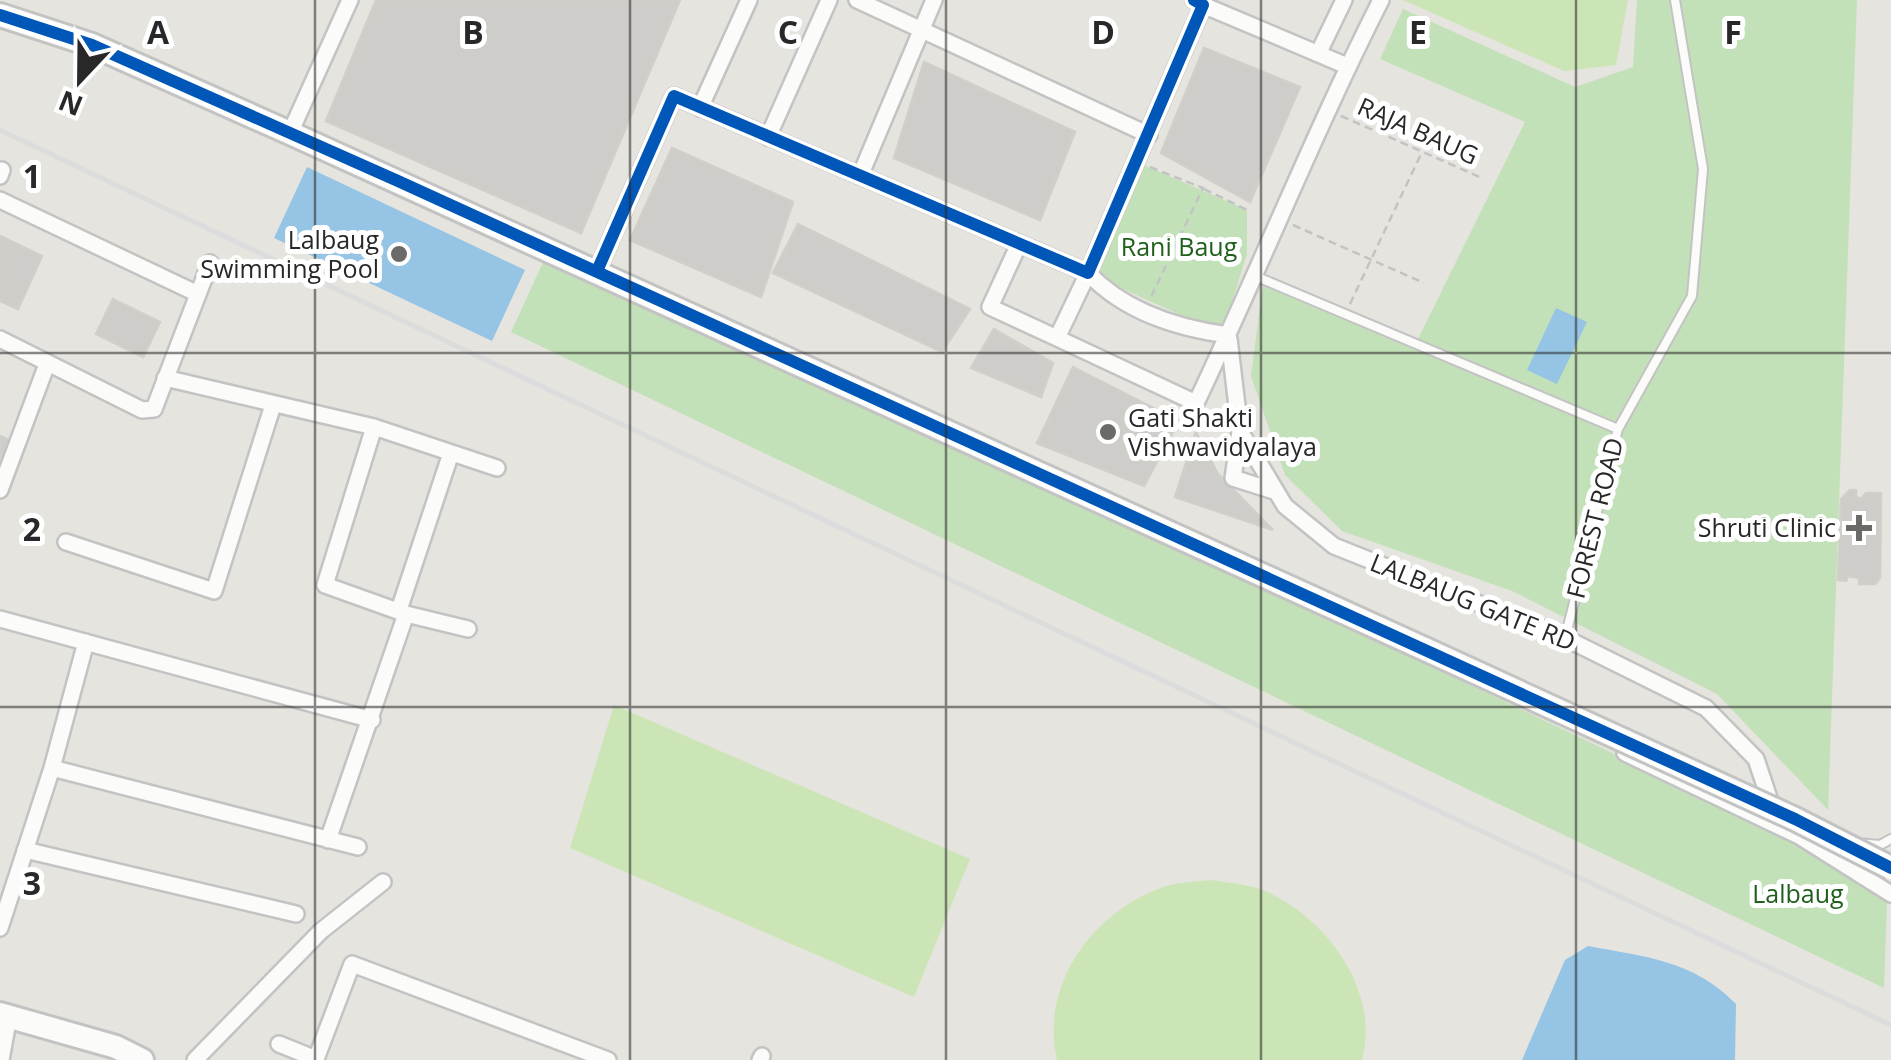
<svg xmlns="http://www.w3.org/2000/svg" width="1891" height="1060" font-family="'Open Sans',sans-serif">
  <rect width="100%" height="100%" fill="#e6e4de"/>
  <path fill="#c3e1b8" d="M 1637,0 L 1857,0 L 1828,810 L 1717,694 L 1512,591 L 1342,531 L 1285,475 L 1251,376 L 1263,283 L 1413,349 L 1525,122 L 1380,59 L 1403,9 L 1575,87 L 1633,67 Z
    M 1144,165 L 1247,210 L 1247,254 L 1224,327 L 1187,318 L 1088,273 Z
    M 545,258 L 1212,562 L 1824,854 L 1887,902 L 1884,988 L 511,332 Z"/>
  <path fill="#cce5b6" d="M 1403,0 L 1628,0 L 1616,65 L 1564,71 Z
    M 614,705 L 970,859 L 914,997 L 570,848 Z
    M 1211,880 C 1228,883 1249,884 1265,891 C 1325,917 1381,990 1362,1060 L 1057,1060 C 1040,986 1091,915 1158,889 C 1174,882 1194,882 1211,880 Z"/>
  <path fill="#95c4e4" d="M 307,167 L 525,270 L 492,341 L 274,238 Z
    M 1556,308 L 1587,322 L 1557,384 L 1527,370 Z
    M 1588,946 C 1646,957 1693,960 1736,1004 L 1735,1060 L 1522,1060 L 1565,960 Z"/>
  <path fill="#cfcdc9" stroke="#d1cfca" stroke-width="2.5" d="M 376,0 L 680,0 L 581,233 L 326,121 Z
    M 1204,48 L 1300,87 L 1250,202 L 1161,153 Z
    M 924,62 L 1075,132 L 1040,220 L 894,158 Z
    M 672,148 L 793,202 L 761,297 L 630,240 Z
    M 798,224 L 970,309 L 942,352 L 773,273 Z
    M 0,236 L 42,256 L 18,309 L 0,301 Z
    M 113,299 L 160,322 L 143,357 L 96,334 Z
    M 994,329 L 1053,363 L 1041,397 L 971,368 Z
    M 1073,367 L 1179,421 L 1144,486 L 1037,443 Z
    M 1196,432 L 1218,474 L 1273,530 L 1175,497 Z
    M 0,436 L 9,440 L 0,459 Z
    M 1850,490 L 1856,490 L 1856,497 L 1861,499 L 1866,493 L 1881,493 L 1880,578 L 1875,584 L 1859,584 L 1859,578 L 1848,576 L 1846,581 L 1838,580 L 1841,499 Z"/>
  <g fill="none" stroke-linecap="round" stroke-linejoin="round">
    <g stroke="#c4c3c3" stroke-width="12">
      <path id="lane" d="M 1255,276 L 1618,429
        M 1565,638 L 1618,429 L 1692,296 L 1703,169 L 1675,0
        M 1857,843 L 1880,845 L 1891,839"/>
    </g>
    <g stroke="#c4c3c3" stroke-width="20">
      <path id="street" d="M 857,0 L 1149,135
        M 1203,5 L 1347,66
        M 1318,54 L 1344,0
        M 700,108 L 749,0
        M 290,133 L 350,0
        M 768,137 L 829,0
        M 0,176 L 2,170
        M 860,176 L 934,0
        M 0,200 L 198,294
        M 1019,244 L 990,307 L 1057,338
        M 597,271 L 674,96 L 1088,273 L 1203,5 L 1194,0
        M 1228,335 C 1176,328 1125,312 1088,273 L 1057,338 L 1196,403 C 1260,269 1314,132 1381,0
        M 0,339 L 142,410 L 154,409 L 210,263
        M 1229,339 L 1240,431 L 1285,506 L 1334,546 L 1565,638 L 1706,708 L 1756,759 L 1774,813
        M 165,378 L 374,427 L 497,468
        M 374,427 L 325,585 L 406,614 L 468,629
        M 1240,431 L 1233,478 L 1274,491
        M 0,490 L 47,364
        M 66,542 L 214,591 L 273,405
        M 399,610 L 450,456
        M 0,619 L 372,720
        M 1625,753 L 1799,836 L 1891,894
        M 52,768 L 358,847
        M 328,840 L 406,614
        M 25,850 L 296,914
        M 0,928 L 52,768 L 86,642
        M 279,1044 L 316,1059 L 352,964 L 608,1060
        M 1,1060 L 9,1016
        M 195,1060 L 321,931 L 383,882
        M 760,1060 L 762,1056"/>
    </g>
    <g stroke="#c4c3c3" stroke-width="28">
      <path id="secondary" d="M 0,15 L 92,45 L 290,133 L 1427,650
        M 0,1014 L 116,1047 L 142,1060"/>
    </g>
    <path stroke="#c4c3c3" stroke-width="2.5" stroke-dasharray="8 5" stroke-linecap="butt" d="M 1341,116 L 1482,178
      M 1150,167 L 1203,188 L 1151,297
      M 1204,189 L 1247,210
      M 1293,225 L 1424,283
      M 1350,304 L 1422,152"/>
    <use href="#lane" stroke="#fbfbfa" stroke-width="8"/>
    <use href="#street" stroke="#fbfbfa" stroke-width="15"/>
    <use href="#secondary" stroke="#fbfbfa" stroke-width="22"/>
    <path stroke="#dddcdd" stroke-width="5" d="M 0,130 L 1891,1025"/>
    <g stroke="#c4c3c3" stroke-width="28" stroke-linecap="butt">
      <path id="secondary-bridge" d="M 1427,650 L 1795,819 L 1891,868"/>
    </g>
    <use href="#secondary-bridge" stroke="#fbfbfa" stroke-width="22"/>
    <g stroke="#fff" stroke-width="19">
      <path id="cycleway" d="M 0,15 L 92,45 L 398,181 L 1795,819 L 1891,868
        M 597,271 L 674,96 L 1088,273 L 1203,5 L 1194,0"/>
    </g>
    <use href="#cycleway" stroke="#0057b8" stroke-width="12"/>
  </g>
  <path fill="none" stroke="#282828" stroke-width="2.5" stroke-opacity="0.55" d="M 315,0 L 315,1060M 630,0 L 630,1060M 946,0 L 946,1060M 1261,0 L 1261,1060M 1576,0 L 1576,1060M 0,353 L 1891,353M 0,707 L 1891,707"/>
  <g fill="#6a6a68" stroke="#fff" stroke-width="4">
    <circle cx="399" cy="254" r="10"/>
    <circle cx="1108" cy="432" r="10"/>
    <path d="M1854 513h10v10h10v10h-10v10h-10v-10h-10v-10h10z"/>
  </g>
  <g text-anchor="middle" stroke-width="10" stroke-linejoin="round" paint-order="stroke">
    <g font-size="25" fill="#282828" stroke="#fff">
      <text transform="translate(1418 131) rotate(24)" y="9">RAJA BAUG</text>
      <text transform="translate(1595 518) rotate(-76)" y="9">FOREST ROAD</text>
      <text transform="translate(1473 602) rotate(22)" y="9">LALBAUG GATE RD</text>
    </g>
    <g font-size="25" fill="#282828" stroke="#fff" text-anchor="end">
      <text x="379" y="249">Lalbaug<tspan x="379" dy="29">Swimming Pool</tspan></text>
      <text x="1128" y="427" text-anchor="start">Gati Shakti<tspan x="1128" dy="29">Vishwavidyalaya</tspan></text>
      <text x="1836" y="537">Shruti Clinic</text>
    </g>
    <g font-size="25" fill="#20601d" stroke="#fff">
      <text x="1179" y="256">Rani Baug</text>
      <text x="1798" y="903">Lalbaug</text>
    </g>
  </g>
  <g font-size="32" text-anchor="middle" font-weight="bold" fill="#282828" stroke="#fff" stroke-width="10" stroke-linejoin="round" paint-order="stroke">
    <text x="158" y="44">A</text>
    <text x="473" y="44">B</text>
    <text x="788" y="44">C</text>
    <text x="1103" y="44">D</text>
    <text x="1418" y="44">E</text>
    <text x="1733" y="44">F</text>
    <text x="32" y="188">1</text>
    <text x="32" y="541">2</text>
    <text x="32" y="895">3</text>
  </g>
  <g transform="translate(80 80) rotate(202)" stroke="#ffffff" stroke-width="8" paint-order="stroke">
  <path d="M0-8L18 38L0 25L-18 38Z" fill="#282828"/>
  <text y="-15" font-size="28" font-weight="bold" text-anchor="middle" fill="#282828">N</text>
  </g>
</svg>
